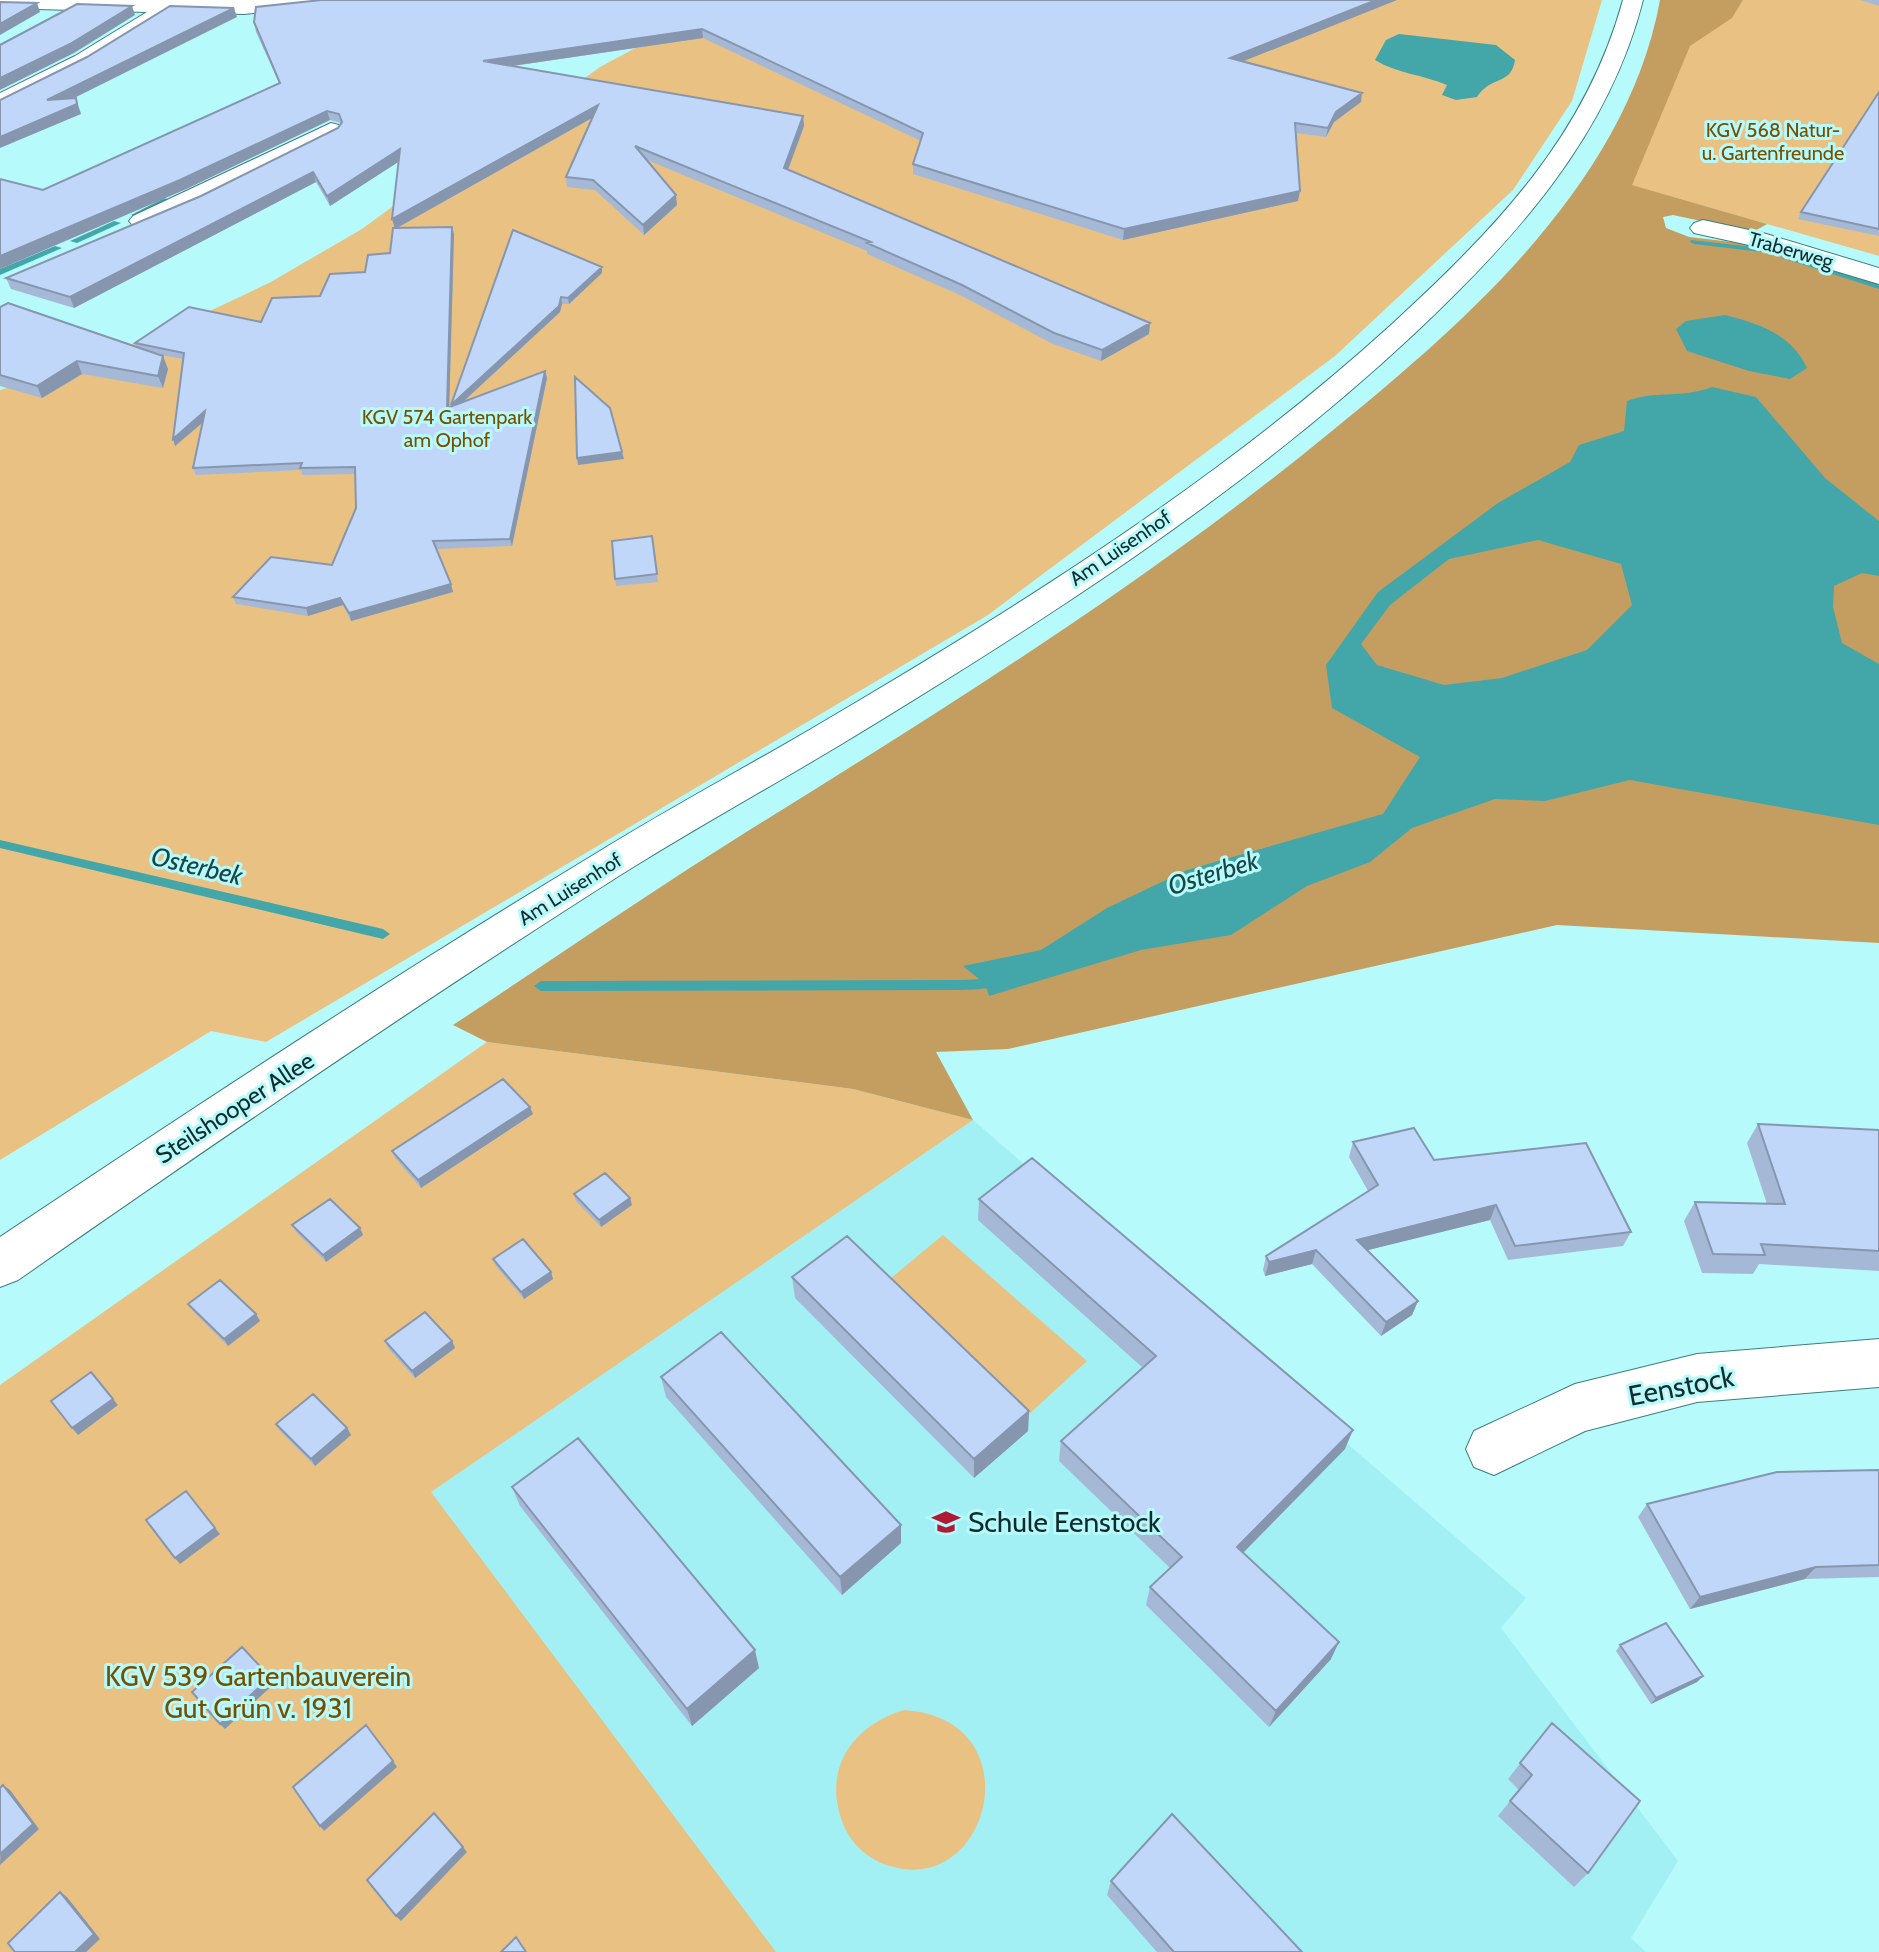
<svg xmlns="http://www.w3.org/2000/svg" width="1879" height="1952" font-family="Cabin,sans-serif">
  <rect width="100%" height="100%" fill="#b7fafb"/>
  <path fill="#a2f0f3" d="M 973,1120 L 1526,1598 L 1501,1628 L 1678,1861 L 1631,1938 L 1646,1952 L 776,1952 L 430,1492 Z"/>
  <path fill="#e9c183" d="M 907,0 L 1602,0 L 1572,101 L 1513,190 L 1335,356 L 988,615 L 266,1042 L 211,1031 L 0,1160 L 0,390 L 59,373 L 163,333 L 269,283 L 362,229 L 471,149 L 499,140 L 600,67 L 656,37 Z
    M 1743,0 L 1879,0 L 1879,256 L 1631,185 L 1690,45 L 1731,18 Z
    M 487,1042 L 853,1089 L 973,1120 L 431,1492 L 776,1952 L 0,1952 L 0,1385 Z
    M 943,1235 L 1087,1361 L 1028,1415 L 885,1283 Z
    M 904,1710 C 1033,1718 992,1893 894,1867 C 872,1862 853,1847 844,1826 C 821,1771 851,1726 904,1710 Z"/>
  <path fill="#c49e60" d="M 1660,0 L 1743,0 L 1732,18 L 1690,46 L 1632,185 L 1767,224 L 1753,232 L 1673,215 L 1663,217 L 1666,228 L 1689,237 L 1758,245 L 1879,282 L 1879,943 L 1557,925 L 1008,1049 L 936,1052 L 973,1120 L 853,1089 L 487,1042 L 453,1025 C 552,960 650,892 751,829 C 949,706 1146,583 1327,435 C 1464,324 1627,183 1660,0 Z"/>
  <path fill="#43a6a9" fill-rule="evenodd" d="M 1399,34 L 1496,45 L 1515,60 C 1511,86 1491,75 1477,97 L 1456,100 L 1442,95 L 1447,85 C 1423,75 1396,73 1375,60 L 1386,40 Z
    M 1725,315 C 1760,324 1791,334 1807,368 L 1790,379 L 1749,371 L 1687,351 L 1676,329 L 1686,321 Z
    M 1712,387 L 1756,397 L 1825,478 L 1879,521 L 1879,576 L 1862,573 L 1834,586 L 1833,607 L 1842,643 L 1879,664 L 1879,825 L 1630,780 L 1545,801 L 1495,799 L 1412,828 L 1370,862 L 1307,886 L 1231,935 L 1141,950 L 989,996 L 985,984 L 963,966 L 1041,950 L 1107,908 L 1187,870 L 1383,814 L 1420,757 L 1332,708 L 1326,665 L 1378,592 L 1498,503 L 1570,462 L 1579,445 L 1624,431 L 1627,401 C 1655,390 1681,399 1712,387 ZM 1538,540 L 1621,564 L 1632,605 L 1587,650 L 1502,678 L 1444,685 L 1377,665 L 1361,644 L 1390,605 L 1449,559 Z"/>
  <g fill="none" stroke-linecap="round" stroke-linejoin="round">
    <path fill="#43a6a9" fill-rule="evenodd" d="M 164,198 L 171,200 L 138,217 L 131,215 Z
      M 114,221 L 121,223 L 77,243 L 70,241 Z
      M 1691,240 L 1762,248 L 1766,250 L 1762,252 L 1694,244 L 1690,242 Z
      M 55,246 L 62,248 L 0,275 L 0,269 Z
      M 1782,254 L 1879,283 L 1879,289 L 1782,258 Z
      M 0,840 L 383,929 L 390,934 L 383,939 L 0,848 Z
      M 1000,973 L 1005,974 L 1007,978 C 995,990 978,989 962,990 L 541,991 L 534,986 L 541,981 L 962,980 L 984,979 Z"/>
    <g stroke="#3c7e80" stroke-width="2">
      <path id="minor" d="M 0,0 L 333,0 L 323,6 L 244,14 L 163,12 L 162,19 L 89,64 L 0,109 L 0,93 L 75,56 L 147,12 L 0,8 Z
        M 331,123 L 339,125 L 342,130 L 339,135 L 295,160 L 151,226 L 133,226 L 129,221 L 133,216 Z
        M 1703,220 L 1763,233 L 1879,268 L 1879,284 L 1749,245 L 1694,233 L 1690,228 L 1694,223 Z
        M 1879,1339 L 1879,1387 L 1697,1402 L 1585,1431 L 1494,1475 L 1474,1467 L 1466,1449 L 1474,1431 L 1575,1384 L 1697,1354 Z"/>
    </g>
    <g stroke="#3c7e80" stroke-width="2">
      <path id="secondary" d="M 1623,0 L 1643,0 C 1608,137 1515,239 1414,334 C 1242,495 1041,623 840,745 C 768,788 694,829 622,874 C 417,1004 217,1141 18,1280 L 0,1287 L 0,1237 C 196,1106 393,976 595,854 C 666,810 739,771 811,729 C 1014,610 1217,483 1391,325 C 1494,230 1585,138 1623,0 Z"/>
    </g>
    <use href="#minor" fill="#fff" fill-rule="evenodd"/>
    <use href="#secondary" fill="#fff" fill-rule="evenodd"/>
  </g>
  <path fill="#a5b9d6" d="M 321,0 L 1397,0 L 1243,61 L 1361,102 L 1334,122 L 1326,137 L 1296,133 L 1298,201 L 1123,240 L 913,174 L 913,164 L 921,141 L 703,38 L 513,66 L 803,116 L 804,126 L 788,169 L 1150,323 L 1149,334 L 1101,361 L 1053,344 L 962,296 L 867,254 L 867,251 L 647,160 L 677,205 L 644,235 L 595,190 L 567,187 L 566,177 L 592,118 L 397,228 L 454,234 L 449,407 L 451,406 L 513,230 L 602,267 L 602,273 L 569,304 L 562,304 L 560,312 L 463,402 L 545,371 L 547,378 L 512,546 L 436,549 L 453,592 L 351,621 L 343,605 L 308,616 L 236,604 L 233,597 L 332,565 L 356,508 L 356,474 L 302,475 L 301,470 L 196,475 L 193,468 L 203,422 L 175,446 L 183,359 L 156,354 L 168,369 L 163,388 L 82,374 L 42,398 L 0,386 L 0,307 L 136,347 L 135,343 L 261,322 L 320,296 L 365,272 L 390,253 L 394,228 L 399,161 L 330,206 L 316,182 L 74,308 L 11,289 L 6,278 L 201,196 L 338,128 L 341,123 L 330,120 L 184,190 L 0,269 L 0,179 L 43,190 L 279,83 L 256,32 L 254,22 Z
    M 1860,0 L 1879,0 L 1879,6 Z
    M 1879,92 L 1879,236 L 1798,219 L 1801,212 Z
    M 652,536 L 658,582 L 616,586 L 615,579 Z
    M 533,1114 L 421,1188 L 395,1158 L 392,1151 Z
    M 1758,1124 L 1879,1130 L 1879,1271 L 1759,1264 L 1753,1274 L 1702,1273 L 1684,1221 L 1695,1202 L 1767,1204 L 1747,1143 Z
    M 1353,1142 L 1434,1160 L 1631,1232 L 1623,1246 L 1508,1260 L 1490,1220 L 1368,1250 L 1418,1301 L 1412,1315 L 1381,1336 L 1312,1264 L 1265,1276 L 1263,1270 L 1266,1256 L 1368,1191 L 1349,1157 Z
    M 574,1194 L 632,1205 L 601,1227 L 576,1201 Z
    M 979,1199 L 1345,1449 L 1243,1553 L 1331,1659 L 1269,1727 L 1146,1605 L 1150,1587 L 1170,1568 L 1059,1461 L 1061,1441 L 1143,1368 L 978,1220 Z
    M 292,1225 L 360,1228 L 363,1235 L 326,1262 L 296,1232 Z
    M 493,1259 L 551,1272 L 553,1279 L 524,1299 L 496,1266 Z
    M 792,1277 L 1029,1411 L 1028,1431 L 974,1478 L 795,1298 Z
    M 188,1304 L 256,1314 L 260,1321 L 228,1346 L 193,1311 Z
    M 385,1341 L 452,1341 L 455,1348 L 415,1378 L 388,1348 Z
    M 661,1377 L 901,1543 L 842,1595 L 666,1397 Z
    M 276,1424 L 347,1428 L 351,1435 L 315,1466 L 280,1431 Z
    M 1879,1470 L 1879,1577 L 1805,1579 L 1690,1609 L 1638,1517 L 1647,1504 Z
    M 512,1487 L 759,1668 L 692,1726 L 520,1506 Z
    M 1620,1645 L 1703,1676 L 1697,1682 L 1651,1704 L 1616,1651 Z
    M 1552,1723 L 1588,1873 L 1574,1887 L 1498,1816 L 1519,1790 L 1508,1779 Z
    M 1111,1881 L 1302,1952 L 1157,1952 L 1107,1895 Z"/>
  <path fill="#8696ae" d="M 1376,0 L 1397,0 L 1229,67 L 1230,58 Z
    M 37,3 L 40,12 L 0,35 L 0,24 Z
    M 132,6 L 135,15 L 74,53 L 0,90 L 0,78 Z
    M 234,8 L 237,17 L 50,110 L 47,100 Z
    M 702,29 L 703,38 L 485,70 L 483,61 Z
    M 1362,93 L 1361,102 L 1334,122 L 1326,137 L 1328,128 L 1336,112 Z
    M 76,98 L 81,114 L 0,148 L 0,137 Z
    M 598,105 L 599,114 L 395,229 L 392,219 Z
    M 327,111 L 330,120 L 184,190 L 0,269 L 0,256 Z
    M 803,116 L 804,126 L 785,178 L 784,168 Z
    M 400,149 L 403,159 L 330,206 L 327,196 Z
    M 313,172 L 316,182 L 74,308 L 70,297 Z
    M 1300,191 L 1298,201 L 1123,240 L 1124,229 Z
    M 676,195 L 677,205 L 644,235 L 643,225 Z
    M 452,227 L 454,234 L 449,415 L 447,408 Z
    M 602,267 L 602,273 L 569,304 L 568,298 Z
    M 561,297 L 562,304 L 560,312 L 452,412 L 451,405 Z
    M 1150,323 L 1149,334 L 1101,361 L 1102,350 Z
    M 163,356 L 168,369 L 163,388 L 158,376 Z
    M 77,361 L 82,374 L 42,398 L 37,386 Z
    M 545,371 L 547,378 L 512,546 L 510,539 Z
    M 205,411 L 208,418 L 175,446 L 173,439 Z
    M 622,452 L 624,459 L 578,465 L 577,458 Z
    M 451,584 L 453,592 L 351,621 L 349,613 Z
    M 340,598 L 343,605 L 308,616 L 306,608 Z
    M 530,1107 L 533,1114 L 421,1188 L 418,1180 Z
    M 630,1198 L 632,1205 L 601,1227 L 599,1220 Z
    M 1496,1205 L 1490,1220 L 1352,1254 L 1357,1240 Z
    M 360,1228 L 363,1235 L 326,1262 L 323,1255 Z
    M 1316,1250 L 1312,1264 L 1265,1276 L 1269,1262 Z
    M 551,1272 L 553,1279 L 524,1299 L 521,1292 Z
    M 1418,1301 L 1412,1315 L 1381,1336 L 1386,1322 Z
    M 256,1314 L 260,1321 L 228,1346 L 224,1339 Z
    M 452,1341 L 455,1348 L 415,1378 L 412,1371 Z
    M 113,1399 L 118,1405 L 78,1435 L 72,1428 Z
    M 1029,1411 L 1028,1431 L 974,1478 L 974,1459 Z
    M 347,1428 L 351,1435 L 315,1466 L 311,1459 Z
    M 1353,1430 L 1345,1449 L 1231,1565 L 1237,1547 Z
    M 901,1525 L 901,1543 L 842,1595 L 840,1577 Z
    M 215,1528 L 220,1534 L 180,1564 L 175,1558 Z
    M 1816,1567 L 1805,1579 L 1690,1609 L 1700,1597 Z
    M 1339,1642 L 1331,1659 L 1269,1727 L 1276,1711 Z
    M 755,1650 L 759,1668 L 692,1726 L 687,1709 Z
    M 1703,1676 L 1697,1682 L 1651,1704 L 1656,1698 Z
    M 270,1677 L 275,1683 L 225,1729 L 220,1724 Z
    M 393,1761 L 397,1767 L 324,1831 L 320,1826 Z
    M 3,1785 L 10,1790 L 39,1829 L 0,1865 Z
    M 463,1847 L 467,1852 L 401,1921 L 396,1916 Z
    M 60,1892 L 67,1897 L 100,1939 L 86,1952 L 75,1952 Z"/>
  <path fill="#c0d7f9" stroke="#8696ae" stroke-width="2" d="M 321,0 L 1376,0 L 1230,58 L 1362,93 L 1336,112 L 1328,128 L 1295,123 L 1300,191 L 1124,229 L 913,164 L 923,133 L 702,29 L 483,61 L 803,116 L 784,168 L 1150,323 L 1102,350 L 1054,333 L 962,285 L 867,243 L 871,242 L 635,146 L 676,195 L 643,225 L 593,180 L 566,177 L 598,105 L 392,219 L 400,149 L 327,196 L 313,172 L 70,297 L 6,278 L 201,196 L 338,128 L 342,122 L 339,114 L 327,111 L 180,180 L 0,256 L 0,179 L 43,190 L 280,83 L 254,22 L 256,7 Z
    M 0,2 L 37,3 L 0,24 Z
    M 77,4 L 132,6 L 70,44 L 0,78 L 0,45 Z
    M 170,6 L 234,8 L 47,100 L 76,98 L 77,104 L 0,137 L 0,100 L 87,57 Z
    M 1879,92 L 1879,229 L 1801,212 Z
    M 452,227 L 447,408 L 545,371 L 510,539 L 433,541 L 451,584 L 349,613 L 340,598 L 306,608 L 233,597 L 271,557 L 332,565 L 356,508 L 355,467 L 300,468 L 302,463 L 193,468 L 205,411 L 173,439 L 184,353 L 135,343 L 189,307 L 261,322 L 272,298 L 320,296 L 330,274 L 365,272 L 368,255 L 390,253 L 393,228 Z
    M 513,230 L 602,267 L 568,298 L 561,297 L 559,306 L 451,405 Z
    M 8,303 L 163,356 L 158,376 L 77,361 L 37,386 L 0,375 L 0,307 Z
    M 575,377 L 610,408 L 622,452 L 577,458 Z
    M 652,536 L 657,574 L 615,579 L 612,541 Z
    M 503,1079 L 530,1107 L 418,1180 L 392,1151 Z
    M 1758,1124 L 1879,1130 L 1879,1251 L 1761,1244 L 1765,1255 L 1713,1254 L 1695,1202 L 1785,1204 Z
    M 1414,1128 L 1434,1160 L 1586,1143 L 1631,1232 L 1515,1246 L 1496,1205 L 1357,1240 L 1418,1301 L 1386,1322 L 1316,1250 L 1269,1262 L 1266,1256 L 1378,1185 L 1353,1142 Z
    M 1032,1158 L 1353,1430 L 1237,1547 L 1339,1642 L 1276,1711 L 1150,1587 L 1182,1557 L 1061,1441 L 1156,1356 L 979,1199 Z
    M 605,1173 L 630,1198 L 599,1220 L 574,1194 Z
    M 330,1199 L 360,1228 L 323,1255 L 292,1225 Z
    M 847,1236 L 1029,1411 L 974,1459 L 792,1277 Z
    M 523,1239 L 551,1272 L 521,1292 L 493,1259 Z
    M 220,1280 L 256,1314 L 224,1339 L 188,1304 Z
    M 425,1312 L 452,1341 L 412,1371 L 385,1341 Z
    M 721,1332 L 901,1525 L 840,1577 L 661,1377 Z
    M 91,1372 L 113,1399 L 72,1428 L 51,1401 Z
    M 313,1394 L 347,1428 L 311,1459 L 276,1424 Z
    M 578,1438 L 755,1650 L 687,1709 L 512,1487 Z
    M 1879,1470 L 1879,1565 L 1816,1567 L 1700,1597 L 1647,1504 L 1777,1472 Z
    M 186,1491 L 215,1528 L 175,1558 L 146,1520 Z
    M 1666,1623 L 1703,1676 L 1656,1698 L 1620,1645 Z
    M 242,1647 L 270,1677 L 220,1724 L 192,1692 Z
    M 1552,1723 L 1640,1801 L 1588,1873 L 1510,1801 L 1532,1775 L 1520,1763 Z
    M 366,1725 L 393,1761 L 320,1826 L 293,1787 Z
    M 3,1785 L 33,1824 L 0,1854 L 0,1788 Z
    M 434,1813 L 463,1847 L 396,1916 L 367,1880 Z
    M 1172,1814 L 1302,1952 L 1174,1952 L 1111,1881 Z
    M 60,1892 L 94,1934 L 75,1952 L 15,1952 L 8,1943 Z
    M 516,1937 L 526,1952 L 501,1952 Z"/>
  <defs>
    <g id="school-bare" transform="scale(2.16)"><path d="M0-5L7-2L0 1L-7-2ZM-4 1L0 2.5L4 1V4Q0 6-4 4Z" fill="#af1b37" stroke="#b7fafb" stroke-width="2.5" paint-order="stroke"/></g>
  </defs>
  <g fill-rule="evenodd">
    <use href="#school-bare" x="946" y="1522"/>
  </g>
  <g text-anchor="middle" stroke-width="6" stroke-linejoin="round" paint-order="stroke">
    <g font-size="20" fill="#755000" stroke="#b7fafb">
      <text x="1773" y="137">KGV 568 Natur-<tspan x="1773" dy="23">u. Gartenfreunde</tspan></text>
      <text x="447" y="424">KGV 574 Gartenpark<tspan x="447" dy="23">am Ophof</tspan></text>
    </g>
    <g font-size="20" fill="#112c2d" stroke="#b7fafb">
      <text transform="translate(1791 250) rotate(16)" y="7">Traberweg</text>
      <text transform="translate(1120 548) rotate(-34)" y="7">Am Luisenhof</text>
      <text transform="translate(570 889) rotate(-32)" y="7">Am Luisenhof</text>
    </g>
    <g font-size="24" fill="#112c2d" stroke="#b7fafb">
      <text transform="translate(235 1108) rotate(-33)" y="8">Steilshooper Allee</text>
    </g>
    <g font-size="26" font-style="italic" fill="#194647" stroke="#b7fafb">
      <text transform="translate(197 866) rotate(13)" y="9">Osterbek</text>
      <text transform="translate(1213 873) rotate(-17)" y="9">Osterbek</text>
    </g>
    <g font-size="28" fill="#112c2d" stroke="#b7fafb">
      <text transform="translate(1681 1386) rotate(-11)" y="10">Eenstock</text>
    </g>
    <g font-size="28" fill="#112c2d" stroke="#b7fafb" text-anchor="start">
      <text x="968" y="1532">Schule Eenstock</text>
    </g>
    <g font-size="28" fill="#755000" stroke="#b7fafb">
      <text x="258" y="1686">KGV 539 Gartenbauverein<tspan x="258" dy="32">Gut Grün v. 1931</tspan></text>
    </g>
  </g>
</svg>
